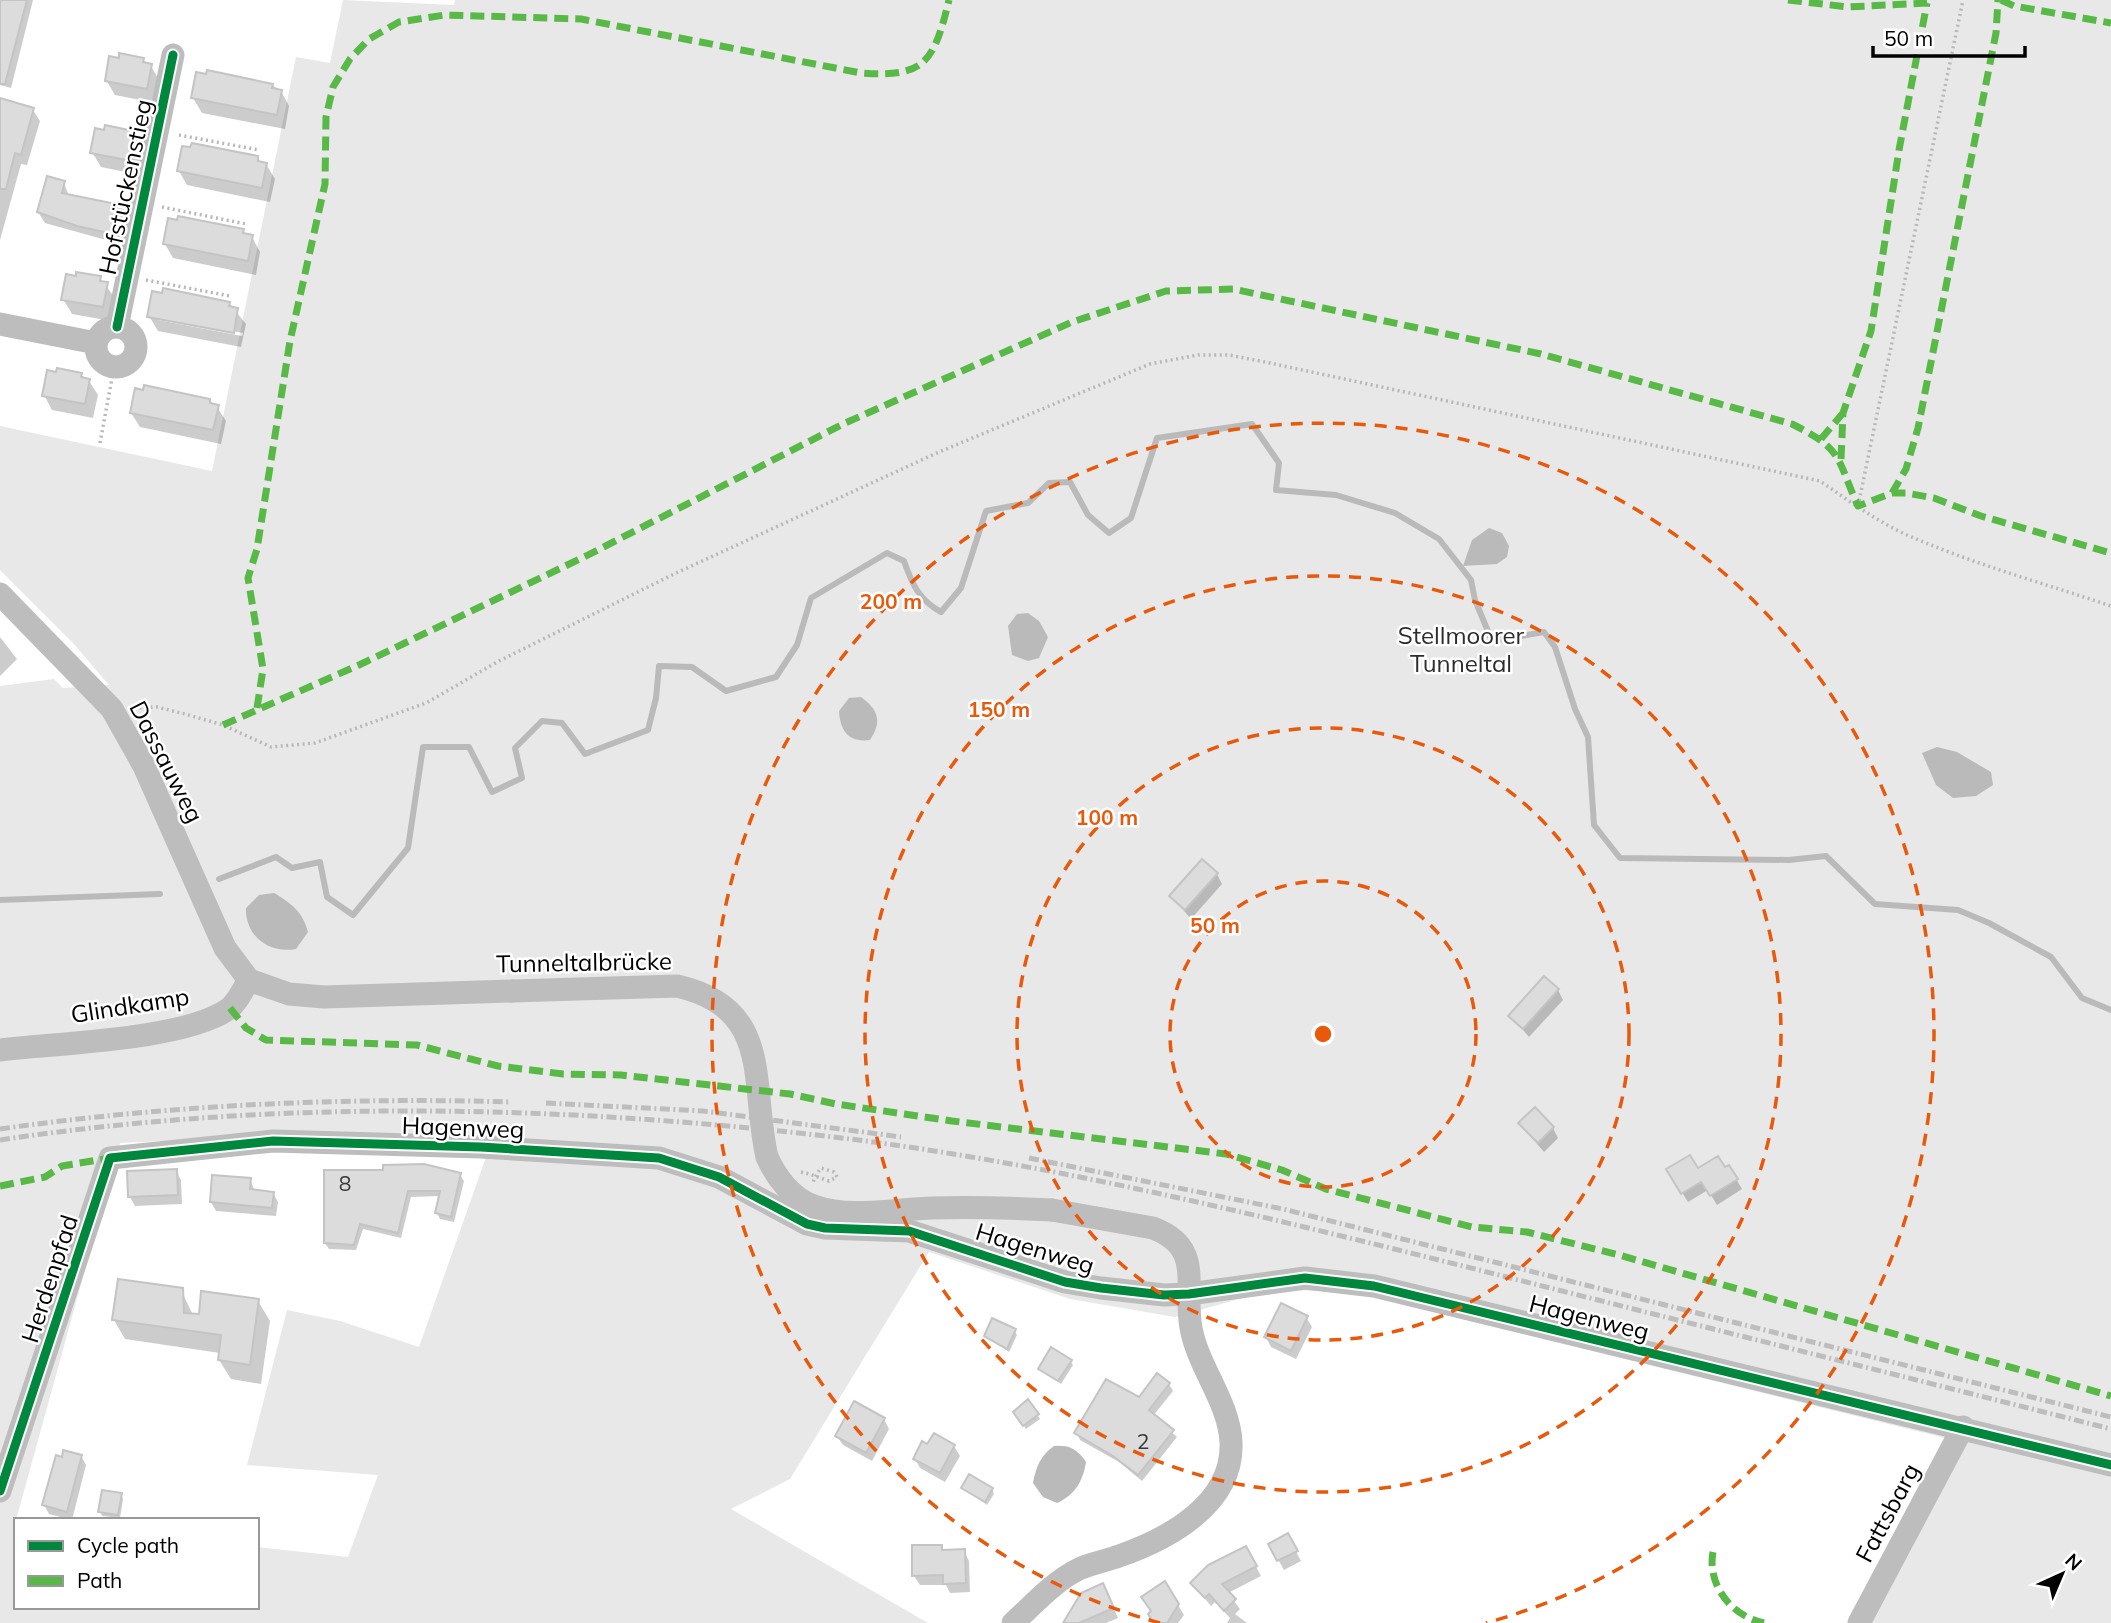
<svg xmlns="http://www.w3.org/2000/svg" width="2111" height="1623" font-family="Mulish,sans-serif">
  <rect width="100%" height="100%" fill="#fff"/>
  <path fill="#e8e8e8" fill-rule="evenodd" d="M 343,0 L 454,5 L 455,0 L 2111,0 L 2111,1623 L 1868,1623 L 1945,1438 L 1349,1291 L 1271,1290 L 1175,1317 L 1070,1299 L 929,1252 L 790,1479 L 731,1509 L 928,1623 L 0,1623 L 0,686 L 54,679 L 63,688 L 109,685 L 73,643 L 0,570 L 0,426 L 212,471 L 296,57 L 330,63 ZM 327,1134 L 487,1137 L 485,1160 L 419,1347 L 340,1321 L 287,1310 L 247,1465 L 378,1475 L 348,1557 L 257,1547 L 257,1607 L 16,1607 L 16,1520 L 120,1143 Z"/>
  <path fill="#bababa" d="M 1489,528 L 1502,533 L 1509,546 L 1507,557 L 1497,564 L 1463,566 L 1472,540 Z
    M 1028,613 L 1039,621 L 1048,637 L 1039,658 L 1028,661 L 1012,655 L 1008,626 L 1017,614 Z
    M 861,697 C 879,710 882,722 870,740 C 848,743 840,730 839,711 L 849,698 Z
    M 1937,747 L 1957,752 L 1991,772 L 1993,785 L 1976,796 L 1953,798 L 1936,785 L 1922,753 Z
    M 274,893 C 291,903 303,912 308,932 L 296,949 C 269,954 245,936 246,908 L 259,895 Z
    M 1054,1446 C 1070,1445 1077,1449 1086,1462 C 1083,1481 1075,1495 1057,1503 L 1043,1497 L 1033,1483 C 1036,1467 1040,1456 1054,1446 Z"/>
  <path fill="#0003" fill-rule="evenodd" d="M 0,0 L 33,0 L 11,88 L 0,85 Z
    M 142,59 L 151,66 L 159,80 L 155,103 L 115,95 L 106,80 Z
    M 272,85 L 281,91 L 289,106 L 285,129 L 202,113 L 193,98 Z
    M 0,100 L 33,110 L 40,121 L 27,165 L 21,164 L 0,240 Z
    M 128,132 L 136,138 L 145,153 L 140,175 L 101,167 L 92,152 Z
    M 257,158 L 260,163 L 266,164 L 275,179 L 270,202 L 187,185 L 179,171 Z
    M 64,183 L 69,196 L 115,205 L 122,211 L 129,222 L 124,245 L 45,223 L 38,212 Z
    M 178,222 L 243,231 L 246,236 L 252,237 L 260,252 L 256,275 L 173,258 L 165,244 Z
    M 100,278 L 115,298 L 111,321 L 72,314 L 63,299 Z
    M 229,303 L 246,324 L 241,347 L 158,331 L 149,316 ZM 158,317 L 243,333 L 242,336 L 158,320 Z
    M 81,375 L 89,381 L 98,395 L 93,418 L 52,410 L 44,395 Z
    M 144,392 L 209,400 L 217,407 L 226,421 L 221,444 L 140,427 L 131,413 Z
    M 0,637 L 17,659 L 0,676 Z
    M 1217,874 L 1222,884 L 1191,919 L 1172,897 Z
    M 1558,990 L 1563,1000 L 1529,1037 L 1511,1016 Z
    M 1520,1124 L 1553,1128 L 1558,1138 L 1544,1152 Z
    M 1729,1167 L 1742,1189 L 1717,1205 L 1708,1190 L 1688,1202 L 1668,1170 Z
    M 176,1171 L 181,1180 L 182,1204 L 135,1206 L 130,1197 Z
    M 385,1171 L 460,1175 L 464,1181 L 454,1222 L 440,1219 L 437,1213 L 441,1196 L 411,1197 L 401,1238 L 363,1229 L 356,1250 L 329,1249 L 325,1243 Z
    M 250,1180 L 255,1191 L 273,1193 L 278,1202 L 276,1216 L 216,1211 L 211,1202 Z
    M 181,1290 L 193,1315 L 258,1301 L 270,1321 L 261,1384 L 231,1379 L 219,1360 L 220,1353 L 125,1339 L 114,1320 Z
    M 1306,1317 L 1312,1327 L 1296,1359 L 1271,1347 L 1266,1337 Z
    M 1014,1330 L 1017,1335 L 1009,1352 L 986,1336 Z
    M 1070,1361 L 1073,1365 L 1061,1384 L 1040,1369 Z
    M 1169,1384 L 1173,1391 L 1153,1416 L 1177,1437 L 1142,1481 L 1119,1462 L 1080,1440 L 1077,1433 Z
    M 1028,1401 L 1040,1419 L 1026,1429 L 1017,1416 Z
    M 884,1419 L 889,1429 L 872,1461 L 843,1445 L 837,1436 Z
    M 954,1446 L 960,1456 L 945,1482 L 920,1468 L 915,1459 L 928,1447 Z
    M 81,1456 L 86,1465 L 72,1520 L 49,1514 L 44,1505 Z
    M 963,1488 L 992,1489 L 994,1494 L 987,1505 Z
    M 121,1495 L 123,1499 L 120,1518 L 102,1516 L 100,1511 Z
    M 1288,1536 L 1301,1561 L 1284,1570 L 1270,1545 Z
    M 941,1546 L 944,1551 L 964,1551 L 969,1561 L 970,1592 L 950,1593 L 946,1585 L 920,1585 L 914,1576 Z
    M 1246,1548 L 1261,1576 L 1228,1593 L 1240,1609 L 1235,1614 L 1247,1623 L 1227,1623 L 1230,1618 L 1215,1602 L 1211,1606 L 1192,1583 Z
    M 1108,1595 L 1118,1618 L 1106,1623 L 1063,1623 Z
    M 1178,1605 L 1184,1615 L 1178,1623 L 1155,1623 Z"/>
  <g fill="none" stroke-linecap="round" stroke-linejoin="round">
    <path stroke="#bababa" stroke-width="6" d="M 219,879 L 276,857 L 292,868 L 320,862 L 327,897 L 353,915 L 408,848 L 423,747 L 469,747 L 492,792 L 522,778 L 515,748 L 542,721 L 562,723 L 585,754 L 648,730 L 656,698 L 659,666 L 692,667 L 726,691 L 776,677 L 797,645 L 811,598 L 887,553 L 904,561 C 912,584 919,600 941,612 L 961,588 L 986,511 L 1028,503 L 1049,483 L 1070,482 L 1088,515 L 1109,533 L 1131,518 L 1157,438 L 1252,424 L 1279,463 L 1276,490 L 1336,495 L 1395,513 L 1439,539 L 1471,580 L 1475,600 L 1492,641 L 1544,632 L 1555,647 L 1575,709 L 1588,737 L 1594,825 L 1620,858 L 1789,860 L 1826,856 L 1875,904 L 1958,910 L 1989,923 L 2051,957 L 2082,998 L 2111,1010
      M 0,900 L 160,894"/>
  </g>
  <path fill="#dcdcdc" stroke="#c4c4c4" stroke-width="2" d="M 0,0 L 27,0 L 5,84 L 0,84 Z
    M 119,53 L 144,58 L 143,62 L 152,64 L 147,89 L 105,81 L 109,56 L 119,58 Z
    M 207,70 L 273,84 L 272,88 L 282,90 L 277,115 L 191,98 L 196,72 L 206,74 Z
    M 0,98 L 34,108 L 21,155 L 15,153 L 6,189 L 0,189 Z
    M 105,125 L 129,130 L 128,135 L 137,137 L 132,161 L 90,153 L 95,128 L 104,130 Z
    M 192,143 L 258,156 L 258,161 L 267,163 L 262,188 L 177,171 L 182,146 L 190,147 Z
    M 47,176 L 65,181 L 62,193 L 116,204 L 115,208 L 123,210 L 118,235 L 77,226 L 37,212 Z
    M 178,216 L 244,229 L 243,233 L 253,235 L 248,261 L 163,244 L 168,218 L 177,220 Z
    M 76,272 L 101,276 L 100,281 L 108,282 L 103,307 L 61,300 L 66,274 L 76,276 Z
    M 163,288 L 230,302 L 229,306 L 238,308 L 234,333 L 147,317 L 152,291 L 162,293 Z
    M 57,368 L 82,373 L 81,377 L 90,379 L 85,404 L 42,396 L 47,370 L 56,372 Z
    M 144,385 L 210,399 L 210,403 L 219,405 L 213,430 L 130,413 L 135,388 L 143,390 Z
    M 1202,859 L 1218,873 L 1185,910 L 1169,896 Z
    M 1544,976 L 1559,989 L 1523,1029 L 1508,1016 Z
    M 1535,1107 L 1554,1127 L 1538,1143 L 1518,1123 Z
    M 1690,1155 L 1698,1168 L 1718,1156 L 1725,1167 L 1729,1165 L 1738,1179 L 1710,1196 L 1701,1182 L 1681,1194 L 1666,1169 Z
    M 424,1164 L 461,1173 L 451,1217 L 435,1213 L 440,1191 L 408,1191 L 398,1233 L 360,1224 L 354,1245 L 324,1243 L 324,1170 L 383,1170 L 383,1165 Z
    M 177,1169 L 178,1195 L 128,1197 L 127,1171 Z
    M 212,1175 L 251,1178 L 250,1189 L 274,1192 L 272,1208 L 210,1202 Z
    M 118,1279 L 183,1288 L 184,1313 L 199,1314 L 201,1291 L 259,1299 L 250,1365 L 218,1360 L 221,1335 L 112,1320 Z
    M 1281,1303 L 1308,1316 L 1291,1351 L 1264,1337 Z
    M 992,1318 L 1016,1329 L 1007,1349 L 984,1336 Z
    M 1051,1347 L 1072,1360 L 1058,1381 L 1038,1369 Z
    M 1157,1373 L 1170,1383 L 1149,1410 L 1174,1430 L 1138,1475 L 1113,1456 L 1074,1433 L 1106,1379 L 1139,1397 Z
    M 1028,1399 L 1039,1414 L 1023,1426 L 1013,1412 Z
    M 854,1401 L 885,1418 L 866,1453 L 835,1436 Z
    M 934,1433 L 955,1445 L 940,1473 L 913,1459 L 922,1441 L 927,1444 Z
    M 63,1450 L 82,1455 L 67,1512 L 42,1505 L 56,1455 L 62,1457 Z
    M 969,1474 L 993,1488 L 985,1502 L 961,1488 Z
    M 102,1490 L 122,1493 L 118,1515 L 98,1512 Z
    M 1288,1533 L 1298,1551 L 1277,1561 L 1268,1544 Z
    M 912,1545 L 942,1545 L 942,1550 L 965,1549 L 966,1583 L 943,1584 L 943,1575 L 912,1576 Z
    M 1246,1546 L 1257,1566 L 1222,1584 L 1236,1599 L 1224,1611 L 1209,1594 L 1205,1598 L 1190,1583 L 1208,1565 Z
    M 1165,1581 L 1179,1604 L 1167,1623 L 1153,1623 L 1148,1614 L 1151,1611 L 1141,1597 Z
    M 1103,1583 L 1114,1608 L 1079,1623 L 1063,1623 L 1081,1593 Z"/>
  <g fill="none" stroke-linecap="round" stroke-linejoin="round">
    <path stroke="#b8b8b8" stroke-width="3.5" stroke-dasharray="2 3.5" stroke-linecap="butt" d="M 179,135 L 259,150
      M 162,207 L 246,224
      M 146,280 L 230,296
      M 100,443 L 114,367
      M 1858,506 L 1963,0
      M 134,708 L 157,707 L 185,714 L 223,725 L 271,747 L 315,743 L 426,703 L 499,661 L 674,574 L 939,452 L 1150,364 L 1198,355 L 1229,355 L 1265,362 L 1820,481 C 1848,500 1876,521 1907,535 C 1973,564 2043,583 2111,606
      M 801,1172 C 811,1174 820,1178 829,1181 L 837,1177 L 834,1172 L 821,1168 C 817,1173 815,1178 812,1184"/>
    <path stroke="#bdbdbd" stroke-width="23" d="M 0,324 L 96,343
      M96 347a20 20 0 1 1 40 0a20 20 0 1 1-40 0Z
      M 117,327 L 173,55
      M 0,594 L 112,709 L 144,766 L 225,948 L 249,980 L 289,994 L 324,997 L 513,991
      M 0,1050 C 57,1043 182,1040 227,1010 C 237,1004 243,989 249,980
      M 0,1491 L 110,1158 L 273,1141 L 481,1147 L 659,1158 L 719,1177 L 807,1224 L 825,1228 L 909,1231 L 1065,1282 L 1101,1288 L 1164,1295 L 1189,1294 L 1305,1278 L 1374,1286 L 2111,1465
      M 1013,1623 C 1033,1605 1054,1581 1079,1569 C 1091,1563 1106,1561 1119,1556 C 1168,1539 1234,1504 1231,1442 C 1229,1402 1198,1367 1191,1328 C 1183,1285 1205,1248 1153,1228 L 1052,1210
      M 1859,1623 L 1963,1427"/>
    <path stroke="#bdbdbd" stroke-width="5" stroke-dasharray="10 3.5 2 3.5" stroke-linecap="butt" d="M 546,1103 L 703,1111 L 901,1137
      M 0,1129 C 168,1105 341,1097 511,1102
      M 0,1140 C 278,1098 572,1105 850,1139 C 1064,1166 1274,1219 1483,1271 C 1692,1324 1902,1376 2111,1429
      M 1029,1158 L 1283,1209 L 2111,1417"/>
    <path stroke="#bdbdbd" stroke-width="23" d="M 513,991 L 677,986 C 774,1008 750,1083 767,1157 C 776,1177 792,1199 814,1206 C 850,1219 895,1209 932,1208 C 972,1207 1012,1208 1052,1210"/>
    <path stroke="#58b947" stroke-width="7" stroke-dasharray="14 7" stroke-linecap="butt" d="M 1788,0 L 1848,7 L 1927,3 L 1932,0
      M 2001,0 L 2014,6 L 2111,23
      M 1821,439 L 1843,413
      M 1841,459 L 1843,413 L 1871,331 L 1899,150 L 1927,3
      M 1892,493 L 1906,469 L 1918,428 L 1996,33 L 1998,0
      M 257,708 L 263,669 L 248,578 L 257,549 L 290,341 L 325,184 L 326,117 L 333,87 L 350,59 L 369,39 L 399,22 L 445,15 L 581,19 L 861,73 C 926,78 934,61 949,0
      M 223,725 L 359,665 L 586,556 L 843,424 L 1072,322 L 1166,291 L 1233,289 L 1541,354 L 1792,424 C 1844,450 1836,457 1858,506 L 1892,493 L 1906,493 L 1934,498 L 1981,516 L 2111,553
      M 230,1008 L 246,1028 L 266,1040 L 417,1045 L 498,1066 L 563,1074 L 621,1075 L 790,1094 L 836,1104 L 952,1121 L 1226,1154 L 1282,1170 L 1326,1189 L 1472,1227 L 1527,1232 L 1619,1255 L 2111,1396
      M 0,1186 L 45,1177 L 62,1166 L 110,1158
      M 1713,1552 C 1707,1585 1731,1616 1764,1623"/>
    <g stroke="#fff" stroke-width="13">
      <path id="cycleway" d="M 117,327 L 173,55
        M 0,1491 L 110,1158 L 273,1141 L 481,1147 L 659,1158 L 719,1177 L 807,1224 L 825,1228 L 909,1231 L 1065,1282 L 1101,1288 L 1164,1295 L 1189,1294 L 1305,1278 L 1374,1286 L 2111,1465"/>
    </g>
    <use href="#cycleway" stroke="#00873e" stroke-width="9"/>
  </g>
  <g fill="none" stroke="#e8590c" stroke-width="3.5" stroke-dasharray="12 9">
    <circle cx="1323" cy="1034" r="153"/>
    <circle cx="1323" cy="1034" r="306"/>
    <circle cx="1323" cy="1034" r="458"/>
    <path d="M1160 1623A611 611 0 1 1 1486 1623"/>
  </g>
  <g text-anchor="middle" stroke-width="5" stroke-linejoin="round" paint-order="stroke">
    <g font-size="21" fill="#373737">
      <text x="345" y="1191">8</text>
      <text x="1143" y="1449">2</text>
    </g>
    <g font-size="24" fill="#000" stroke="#fff">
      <text transform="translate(126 187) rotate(-78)" y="8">Hofstückenstieg</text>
      <text transform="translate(166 762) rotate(63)" y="8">Dassauweg</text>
      <text transform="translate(584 963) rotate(-1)" y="8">Tunneltalbrücke</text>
      <text transform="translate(130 1006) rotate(-9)" y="8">Glindkamp</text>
      <text transform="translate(463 1128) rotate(2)" y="8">Hagenweg</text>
      <text transform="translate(1035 1249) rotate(17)" y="8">Hagenweg</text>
      <text transform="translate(50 1279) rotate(-72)" y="8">Herdenpfad</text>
      <text transform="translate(1589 1318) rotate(14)" y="8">Hagenweg</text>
      <text transform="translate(1888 1513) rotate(-62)" y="8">Fattsbarg</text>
    </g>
    <g font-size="24" fill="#2d2d2d" stroke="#fff">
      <text x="1461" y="644">Stellmoorer<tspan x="1461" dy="28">Tunneltal</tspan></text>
    </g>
  </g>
  <circle cx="1323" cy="1034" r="10" fill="#e8590c" stroke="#fff" stroke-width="3.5"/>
  <g font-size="21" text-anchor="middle" font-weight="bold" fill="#e8590c" stroke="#fff" stroke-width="5" stroke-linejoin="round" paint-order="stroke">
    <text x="891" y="609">200 m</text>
    <text x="999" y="717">150 m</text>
    <text x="1107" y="825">100 m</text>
    <text x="1215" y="933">50 m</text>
  </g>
  <rect x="14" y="1518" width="245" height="91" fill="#ffffff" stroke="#999999" stroke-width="2"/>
  <rect x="28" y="1541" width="35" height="10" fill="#00873e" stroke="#999999" stroke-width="2"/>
  <text x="77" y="1553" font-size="21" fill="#000000">Cycle path</text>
  <rect x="28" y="1576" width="35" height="10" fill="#58b947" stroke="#999999" stroke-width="2"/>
  <text x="77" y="1588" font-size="21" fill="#000000">Path</text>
  <g transform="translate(2062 1574) rotate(44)" stroke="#ffffff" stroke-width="5" paint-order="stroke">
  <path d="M0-5L12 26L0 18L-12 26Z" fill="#000000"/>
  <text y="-10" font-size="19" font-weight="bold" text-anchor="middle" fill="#000000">N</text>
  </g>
  <path d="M1873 46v10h152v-10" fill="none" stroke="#000000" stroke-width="3.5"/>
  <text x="1884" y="46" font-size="21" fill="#000000" stroke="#ffffff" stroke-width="5" paint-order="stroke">50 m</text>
</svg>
